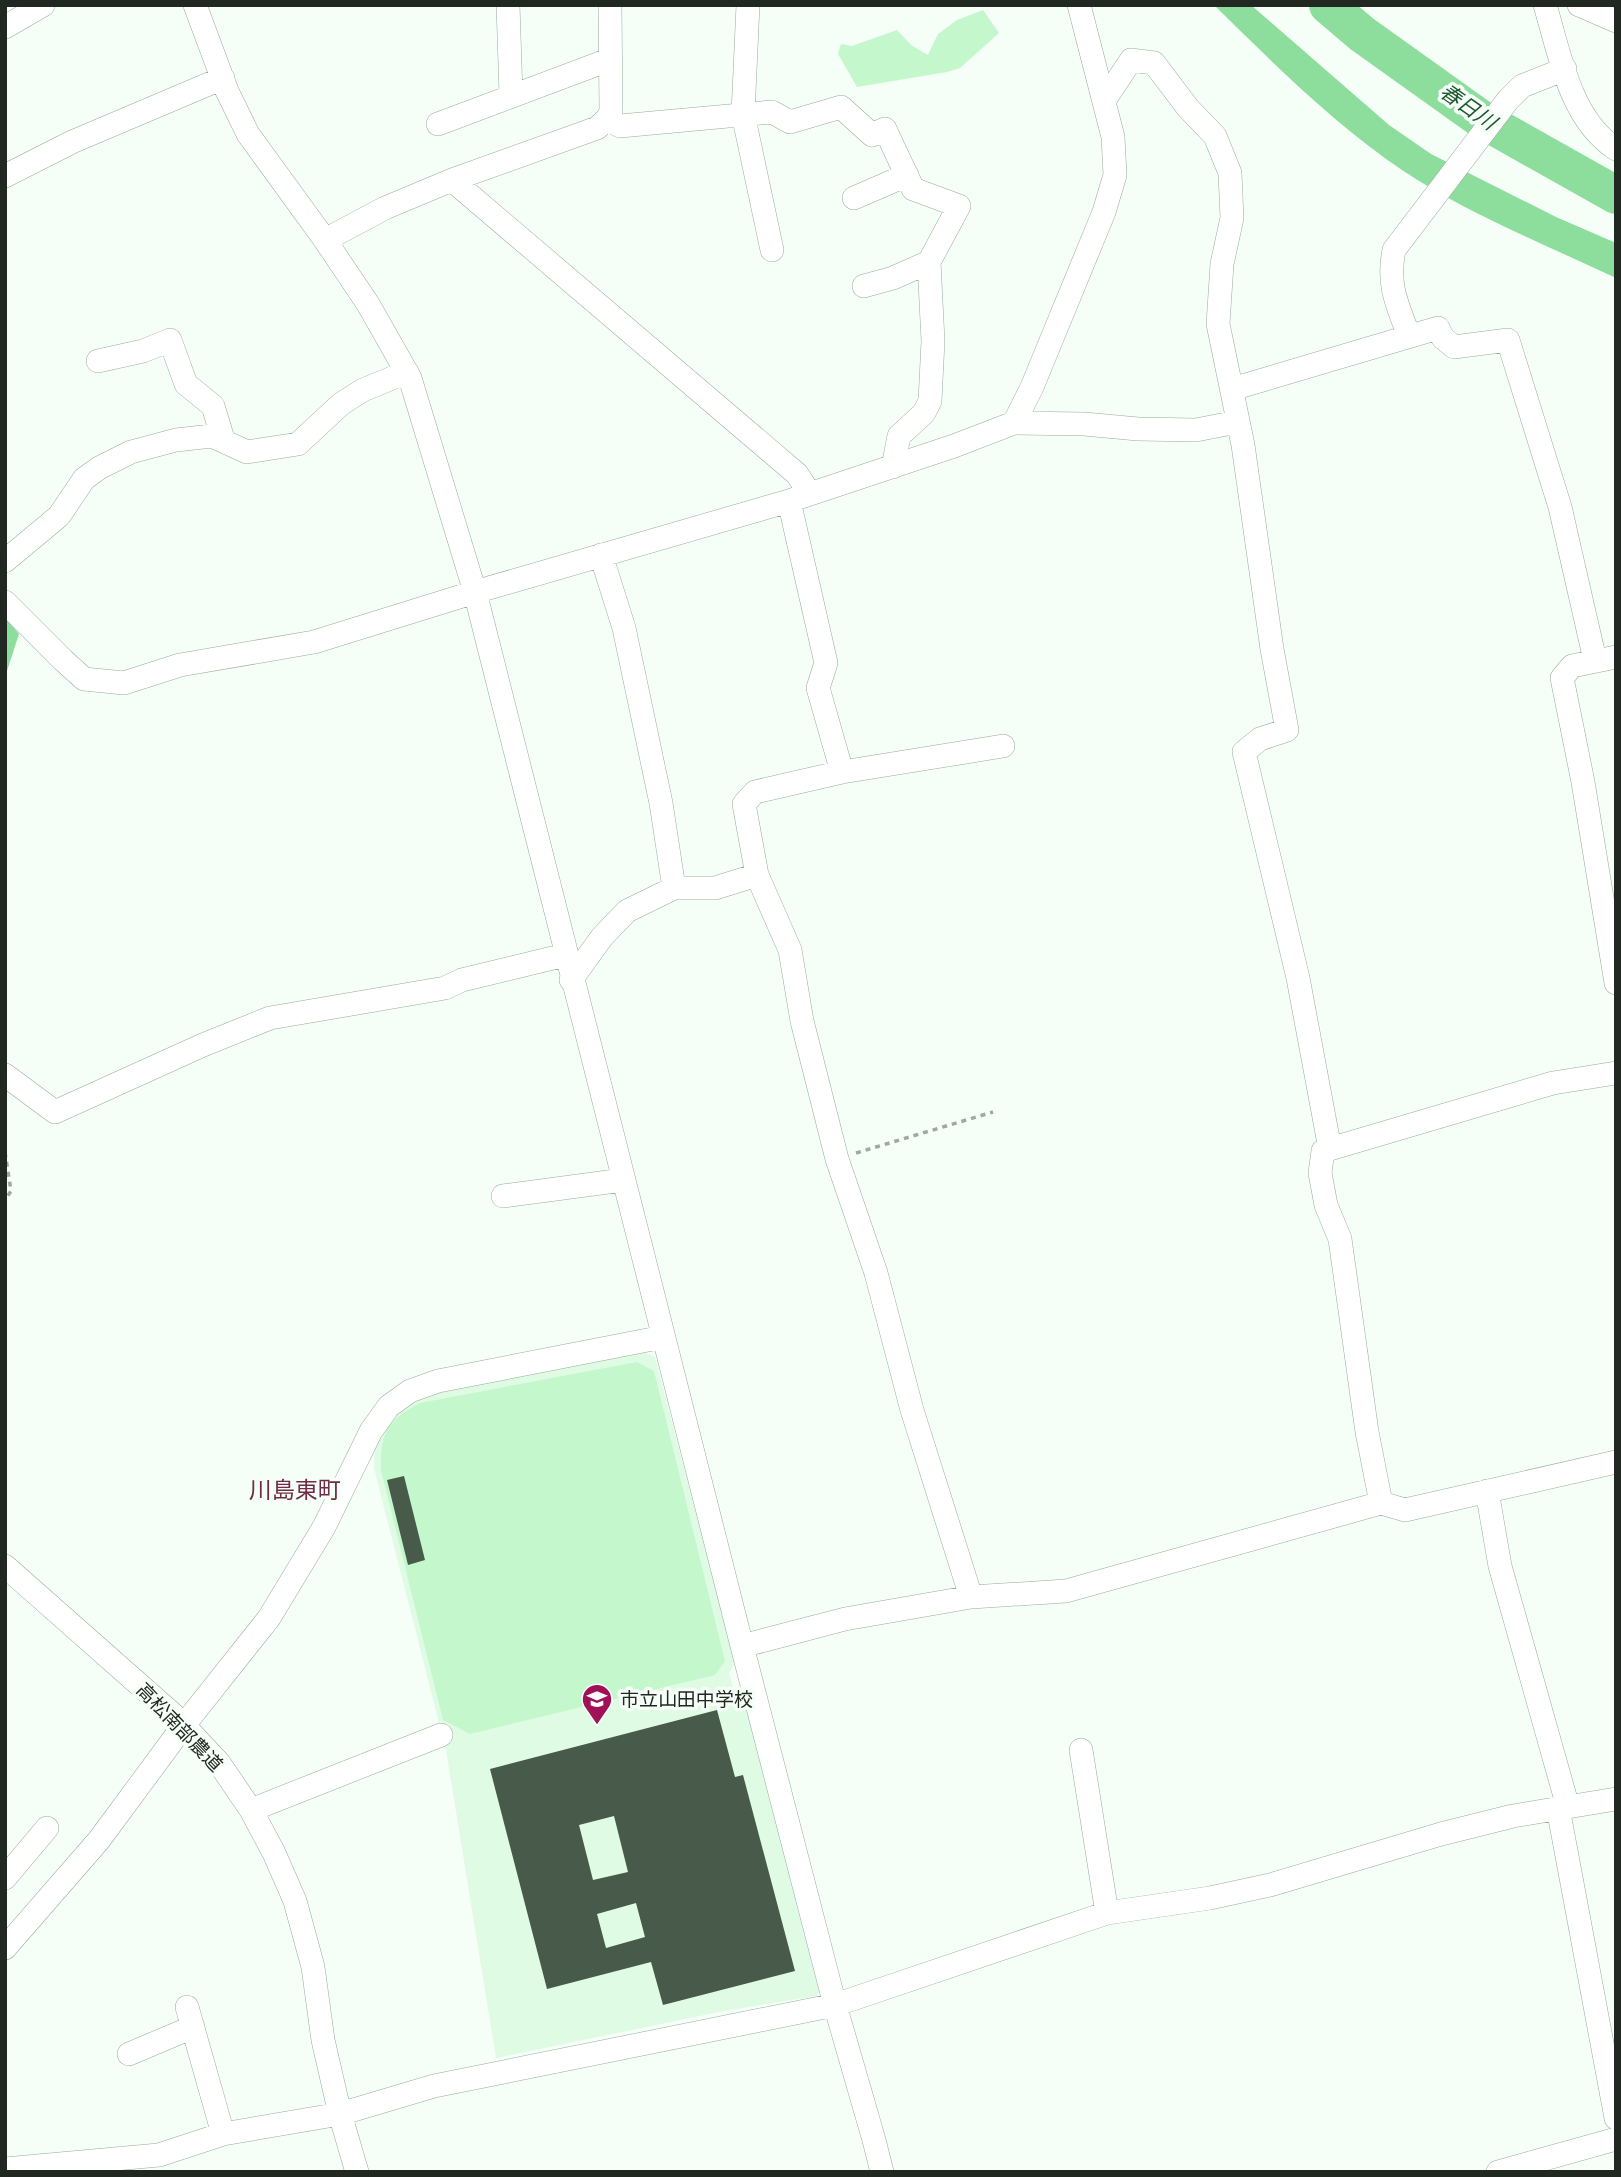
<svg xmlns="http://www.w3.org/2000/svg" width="1621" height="2177" font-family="'Nunito Sans','Noto Sans JP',sans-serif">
  <rect width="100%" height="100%" fill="#f5fef7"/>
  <path fill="#dffbe3" d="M 644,1352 L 655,1357 L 735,1663 L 729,1673 L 735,1695 L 747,1701 L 824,1985 L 816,1996 L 724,2011 L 496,2058 L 446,1750 L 374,1468 L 375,1439 L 392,1413 L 414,1396 Z"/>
  <path fill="#c4f7cc" d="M 983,10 L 999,33 L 960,68 L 947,72 L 857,87 L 838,54 L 841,44 L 852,46 L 897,30 L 911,45 L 928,55 L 938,34 L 957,20 Z
    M 637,1362 L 654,1371 L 725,1661 L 715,1675 L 470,1734 L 443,1720 L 381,1470 C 380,1434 387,1420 420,1403 Z"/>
  <path fill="#8dde9c" d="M 1214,5 L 1251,5 L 1389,125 L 1431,154 L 1556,217 L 1616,243 L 1616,278 C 1544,244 1468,214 1402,170 C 1333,123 1273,63 1214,5 Z
    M 5,618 L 19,634 L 5,677 Z"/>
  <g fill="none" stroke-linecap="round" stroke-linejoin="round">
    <path stroke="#8dde9c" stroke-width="38" d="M 1328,5 L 1362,34 L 1481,119 L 1616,195"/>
  </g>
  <path fill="#485a4a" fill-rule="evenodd" d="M 404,1476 L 425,1560 L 408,1565 L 387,1480 Z
    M 717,1710 L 735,1777 L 743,1775 L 795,1971 L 663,2005 L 651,1962 L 547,1989 L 490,1769 ZM 614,1816 L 628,1872 L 593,1880 L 579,1825 ZM 636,1903 L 645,1937 L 606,1948 L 597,1914 Z"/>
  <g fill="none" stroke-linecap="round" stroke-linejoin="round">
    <g stroke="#98ac9b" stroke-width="24">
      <path id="minor" d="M 195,5 L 227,91 L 248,134 L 325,240 L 368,304 L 410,378 L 475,592 L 742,1646 L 835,2005 L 874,2140 L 882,2172
        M 508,5 L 511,95
        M 748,5 L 743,114 L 772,250
        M 1545,5 C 1560,55 1570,119 1616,149
        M 1579,5 L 1616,21
        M 5,27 L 43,5
        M 1104,101 L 1131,60 L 1154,63 L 1188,108 L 1215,136 L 1230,173 L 1232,218 L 1222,264 L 1218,324 L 1243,445 L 1272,649 L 1287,730 L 1260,739 L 1244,752 L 1298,978 L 1330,1149
        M 607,119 L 620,126 L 772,112 L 790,122 L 841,107 L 872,135 L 885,129 L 913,189 L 959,206 L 929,262 L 933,341 L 930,401 L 924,413 L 899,436 L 893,467
        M 438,124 L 611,59
        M 5,176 L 72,142 L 223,78
        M 452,180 L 797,474 L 810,494
        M 854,198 L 907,175
        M 325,240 L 385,208 L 452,180 L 597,128 L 607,119 L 611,112 L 610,5
        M 864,286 L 893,278 L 929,262
        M 1409,336 C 1397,304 1387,285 1394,250 L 1508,100 L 1522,86 L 1565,69
        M 98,361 L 143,351 L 170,340 L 186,384 L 213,406 L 223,439
        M 1232,389 L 1438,328 L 1443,338 L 1454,347 L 1508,340 L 1560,507 L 1595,660
        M 1014,423 L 1032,387 L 1104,212 L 1115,175 L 1113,137 L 1079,5
        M 789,501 L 826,663 L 818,688 L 842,772
        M 601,555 L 624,628 L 661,803 L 674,888
        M 5,561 L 59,516 L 84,479 L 99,468 L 131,452 L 176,440 L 212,436 L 247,452 L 298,444 L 341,404 L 363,390 L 407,372
        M 5,602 L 63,660 L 84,679 L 124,683 L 180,665 L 314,642 L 475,592 L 789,501 L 954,446 L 1014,423 L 1084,424 L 1138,429 L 1196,430 L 1237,422
        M 1616,657 L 1572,666 L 1562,678 L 1583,782 L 1616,983
        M 571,980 L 602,937 L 627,911 L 674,888 L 715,888 L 757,875
        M 5,1075 L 55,1112 L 203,1045 L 270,1018 L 445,988 L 462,980 L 565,955
        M 503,1196 L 623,1180
        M 1487,1491 L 1500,1566 L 1568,1807
        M 1381,1503 L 1405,1510 L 1616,1462
        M 5,1566 L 177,1718 L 219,1763 L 251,1810 L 274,1853 L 295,1901 L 313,1967 L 323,2040 L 340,2114 L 357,2172
        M 971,1597 L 912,1410 L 876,1273 L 837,1159 L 802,1021 L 790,950 L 757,875 L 744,804 L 755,792 L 842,772 L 1003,746
        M 742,1646 L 845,1619 L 971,1597 L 1066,1591 L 1381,1503 L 1367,1432 L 1340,1239 L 1326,1205 L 1320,1173 L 1323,1151 L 1553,1083 L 1616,1073
        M 1081,1750 L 1107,1913
        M 1558,1808 L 1616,2118
        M 251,1810 L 441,1735
        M 5,1878 L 47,1828
        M 5,1948 L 99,1840 L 184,1725 L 269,1618 L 324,1527 L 371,1431 L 389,1406 L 410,1391 L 438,1381 L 663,1337
        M 187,2007 L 223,2134
        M 129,2054 L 193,2027
        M 5,2169 L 159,2155 L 223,2134 L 340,2114 L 434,2086 L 835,2005 L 1107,1913 L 1210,1898 L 1270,1885 L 1441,1834 L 1513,1816 L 1616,1799
        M 1498,2172 L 1616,2139"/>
    </g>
    <path stroke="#9fa8a1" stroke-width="3.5" stroke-dasharray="5 5" stroke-linecap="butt" d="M 5,1152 L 11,1191 L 5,1200
      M 856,1153 L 993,1112"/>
    <use href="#minor" stroke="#fff" stroke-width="23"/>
  </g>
  <defs>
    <g id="school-pin" transform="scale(1.575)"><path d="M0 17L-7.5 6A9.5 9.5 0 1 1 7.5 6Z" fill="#a11157" stroke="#f5fef7"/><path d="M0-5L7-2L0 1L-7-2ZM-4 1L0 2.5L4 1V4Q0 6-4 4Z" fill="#fff"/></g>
  </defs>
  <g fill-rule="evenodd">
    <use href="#school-pin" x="597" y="1699"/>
  </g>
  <g text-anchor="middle" stroke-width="7" stroke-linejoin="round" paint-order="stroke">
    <g font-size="19" fill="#202821" stroke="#f5fef7" text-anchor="start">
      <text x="620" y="1706">市立山田中学校</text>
    </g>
    <g font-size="19" fill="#202821" stroke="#f5fef7">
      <text transform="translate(180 1727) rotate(46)" y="7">高松南部農道</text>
    </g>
    <g font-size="21" font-style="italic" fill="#1e572e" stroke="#f5fef7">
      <text transform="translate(1468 107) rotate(35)" y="7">春日川</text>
    </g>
    <g font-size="23" fill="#702c46" stroke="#f5fef7">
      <text x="295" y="1498">川島東町</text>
    </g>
  </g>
  <rect width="1621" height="2177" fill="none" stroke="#202821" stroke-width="14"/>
</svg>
